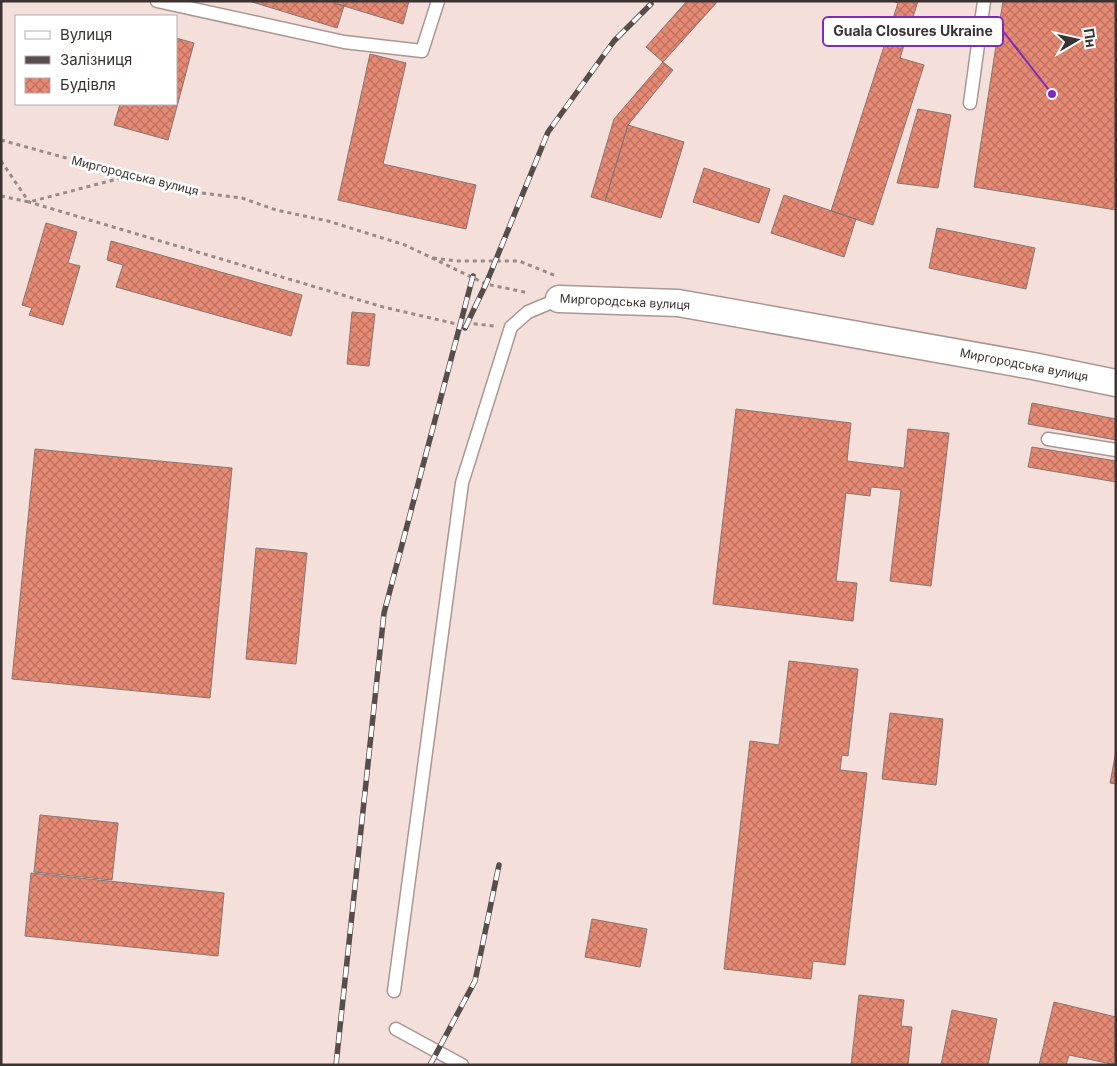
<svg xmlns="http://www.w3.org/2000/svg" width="1117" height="1066" font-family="Inter,sans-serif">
  <defs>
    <pattern id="building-cross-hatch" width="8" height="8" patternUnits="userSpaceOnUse" patternTransform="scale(1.25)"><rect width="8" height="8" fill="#e68a74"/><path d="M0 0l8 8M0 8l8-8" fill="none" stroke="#bc7160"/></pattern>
  </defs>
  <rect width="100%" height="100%" fill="#f4dfda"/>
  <path fill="url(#building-cross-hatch)" stroke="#887671" d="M 249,1 L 335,1 L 334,3 L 344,6 L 337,28 Z
    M 335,1 L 409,1 L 403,24 L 334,3 Z
    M 687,1 L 718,1 L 663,62 L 646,47 Z
    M 892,1 L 918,1 L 900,58 L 924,65 L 873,225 L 831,211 L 898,3 Z
    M 1003,1 L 1116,1 L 1116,210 L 974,187 Z
    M 176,38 L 194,43 L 168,140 L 114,125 L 120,104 L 176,104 Z
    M 370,54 L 406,63 L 383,164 L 476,185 L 466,229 L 338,200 Z
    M 663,62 L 673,70 L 628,125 L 605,201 L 591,197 L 614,119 Z
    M 918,109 L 951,115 L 938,188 L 897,183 Z
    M 628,125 L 684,142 L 661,218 L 605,201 Z
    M 704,168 L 770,189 L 759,223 L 693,202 Z
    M 784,195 L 856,219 L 844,257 L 771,233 Z
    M 46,223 L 77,232 L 68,263 L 80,266 L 63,325 L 29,315 L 32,308 L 22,305 Z
    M 937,228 L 1035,248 L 1026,289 L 929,268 Z
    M 111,241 L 302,295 L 291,336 L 116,287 L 123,265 L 107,260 Z
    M 352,312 L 375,314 L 369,366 L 347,364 Z
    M 1032,403 L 1116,419 L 1116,440 L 1028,424 Z
    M 736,409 L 851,423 L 847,461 L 904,468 L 908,429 L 949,433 L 931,586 L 890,581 L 901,490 L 871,487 L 870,496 L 846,493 L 836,581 L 857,583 L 853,621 L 713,604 Z
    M 1032,447 L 1116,461 L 1116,482 L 1028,467 Z
    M 35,449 L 232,468 L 210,698 L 12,679 Z
    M 256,548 L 307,553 L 296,664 L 246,659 Z
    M 789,661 L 858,669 L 848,756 L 842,755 L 840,770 L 867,773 L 845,965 L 813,961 L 811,979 L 724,969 L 750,741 L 779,745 Z
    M 890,713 L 943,719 L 936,785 L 882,779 Z
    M 1116,751 L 1116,784 L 1110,783 Z
    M 40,815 L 118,823 L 112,880 L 34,872 Z
    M 31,873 L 224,893 L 218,956 L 25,936 Z
    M 592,919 L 647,929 L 640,967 L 585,957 Z
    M 859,995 L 904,1000 L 901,1026 L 912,1027 L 908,1065 L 851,1065 Z
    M 1054,1002 L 1116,1017 L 1116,1065 L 1069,1055 L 1066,1065 L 1039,1065 Z
    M 952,1010 L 997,1019 L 988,1065 L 941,1065 Z"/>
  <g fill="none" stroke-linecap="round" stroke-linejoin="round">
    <g stroke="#aa9792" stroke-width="15">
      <path id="service" d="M 157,1 L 344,42 L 422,51 L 438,1
        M 970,103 L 984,1
        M 1048,439 L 1116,450
        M 394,991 L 462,483 L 511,327 L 528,312 L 559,299
        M 396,1029 L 462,1065"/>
    </g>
    <g stroke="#aa9792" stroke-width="29">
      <path id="minor" d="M 559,299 L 678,303 L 1033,366 L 1116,383"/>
    </g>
    <path stroke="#9a8b88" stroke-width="3" stroke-dasharray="4 4" stroke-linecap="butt" d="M 1,140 L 186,191 L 242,198 L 276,210 L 328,221 L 405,245 L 486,284 L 529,293
      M 1,161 L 29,202 L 383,307 L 461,325 L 467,323 L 494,326
      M 1,196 L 29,202 L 129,176
      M 433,258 L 456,261 L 519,261 L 556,276"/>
    <use href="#service" stroke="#fff" stroke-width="12"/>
    <use href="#minor" stroke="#fff" stroke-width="26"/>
    <g stroke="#574d4b" stroke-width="5.5">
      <path id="rail" d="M 465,328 L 486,284 L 548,132 L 614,41 L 651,4
        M 336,1065 L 384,613 L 473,276
        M 430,1065 L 475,981 L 499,865"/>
    </g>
    <use href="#rail" stroke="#fff" stroke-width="4" stroke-dasharray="11" stroke-linecap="butt"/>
  </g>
  <g text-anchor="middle" stroke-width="5" stroke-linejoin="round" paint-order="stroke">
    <g font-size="12" fill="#3b3331" stroke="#fff">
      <text transform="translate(135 176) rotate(14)" y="4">Миргородська вулиця</text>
      <text transform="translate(625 302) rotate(3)" y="4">Миргородська вулиця</text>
      <text transform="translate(1024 365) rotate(11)" y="4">Миргородська вулиця</text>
    </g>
  </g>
  <path fill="none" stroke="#7b2cbf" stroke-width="2" d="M1052 94L1003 31"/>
  <circle fill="#7b2cbf" stroke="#fff" stroke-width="2" cx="1052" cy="94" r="5"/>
  <rect fill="#fff" stroke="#7b2cbf" stroke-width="2" x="823" y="17" width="180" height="29" rx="5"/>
  <g font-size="14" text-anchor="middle" font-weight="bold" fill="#3b3331">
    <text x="913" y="36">Guala Closures Ukraine</text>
  </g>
  <rect width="1117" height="1066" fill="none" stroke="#3b3331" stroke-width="5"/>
  <rect x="15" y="15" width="162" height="90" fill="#ffffff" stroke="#b1adad"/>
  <rect x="25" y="31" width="25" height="8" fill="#ffffff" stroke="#b1adad"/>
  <text x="60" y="40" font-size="15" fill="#3b3331">Вулиця</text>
  <rect x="25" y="56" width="25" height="8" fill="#574d4b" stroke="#b1adad"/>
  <text x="60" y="65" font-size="15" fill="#3b3331">Залізниця</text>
  <rect x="25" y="78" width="25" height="15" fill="url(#building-cross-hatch)" stroke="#b1adad"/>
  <text x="60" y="90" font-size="15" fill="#3b3331">Будівля</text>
  <g transform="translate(1077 40) rotate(81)" stroke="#ffffff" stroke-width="4" paint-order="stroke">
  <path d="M0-4L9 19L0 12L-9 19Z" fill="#3b3331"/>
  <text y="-8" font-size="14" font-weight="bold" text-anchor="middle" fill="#3b3331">Пн</text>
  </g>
</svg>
